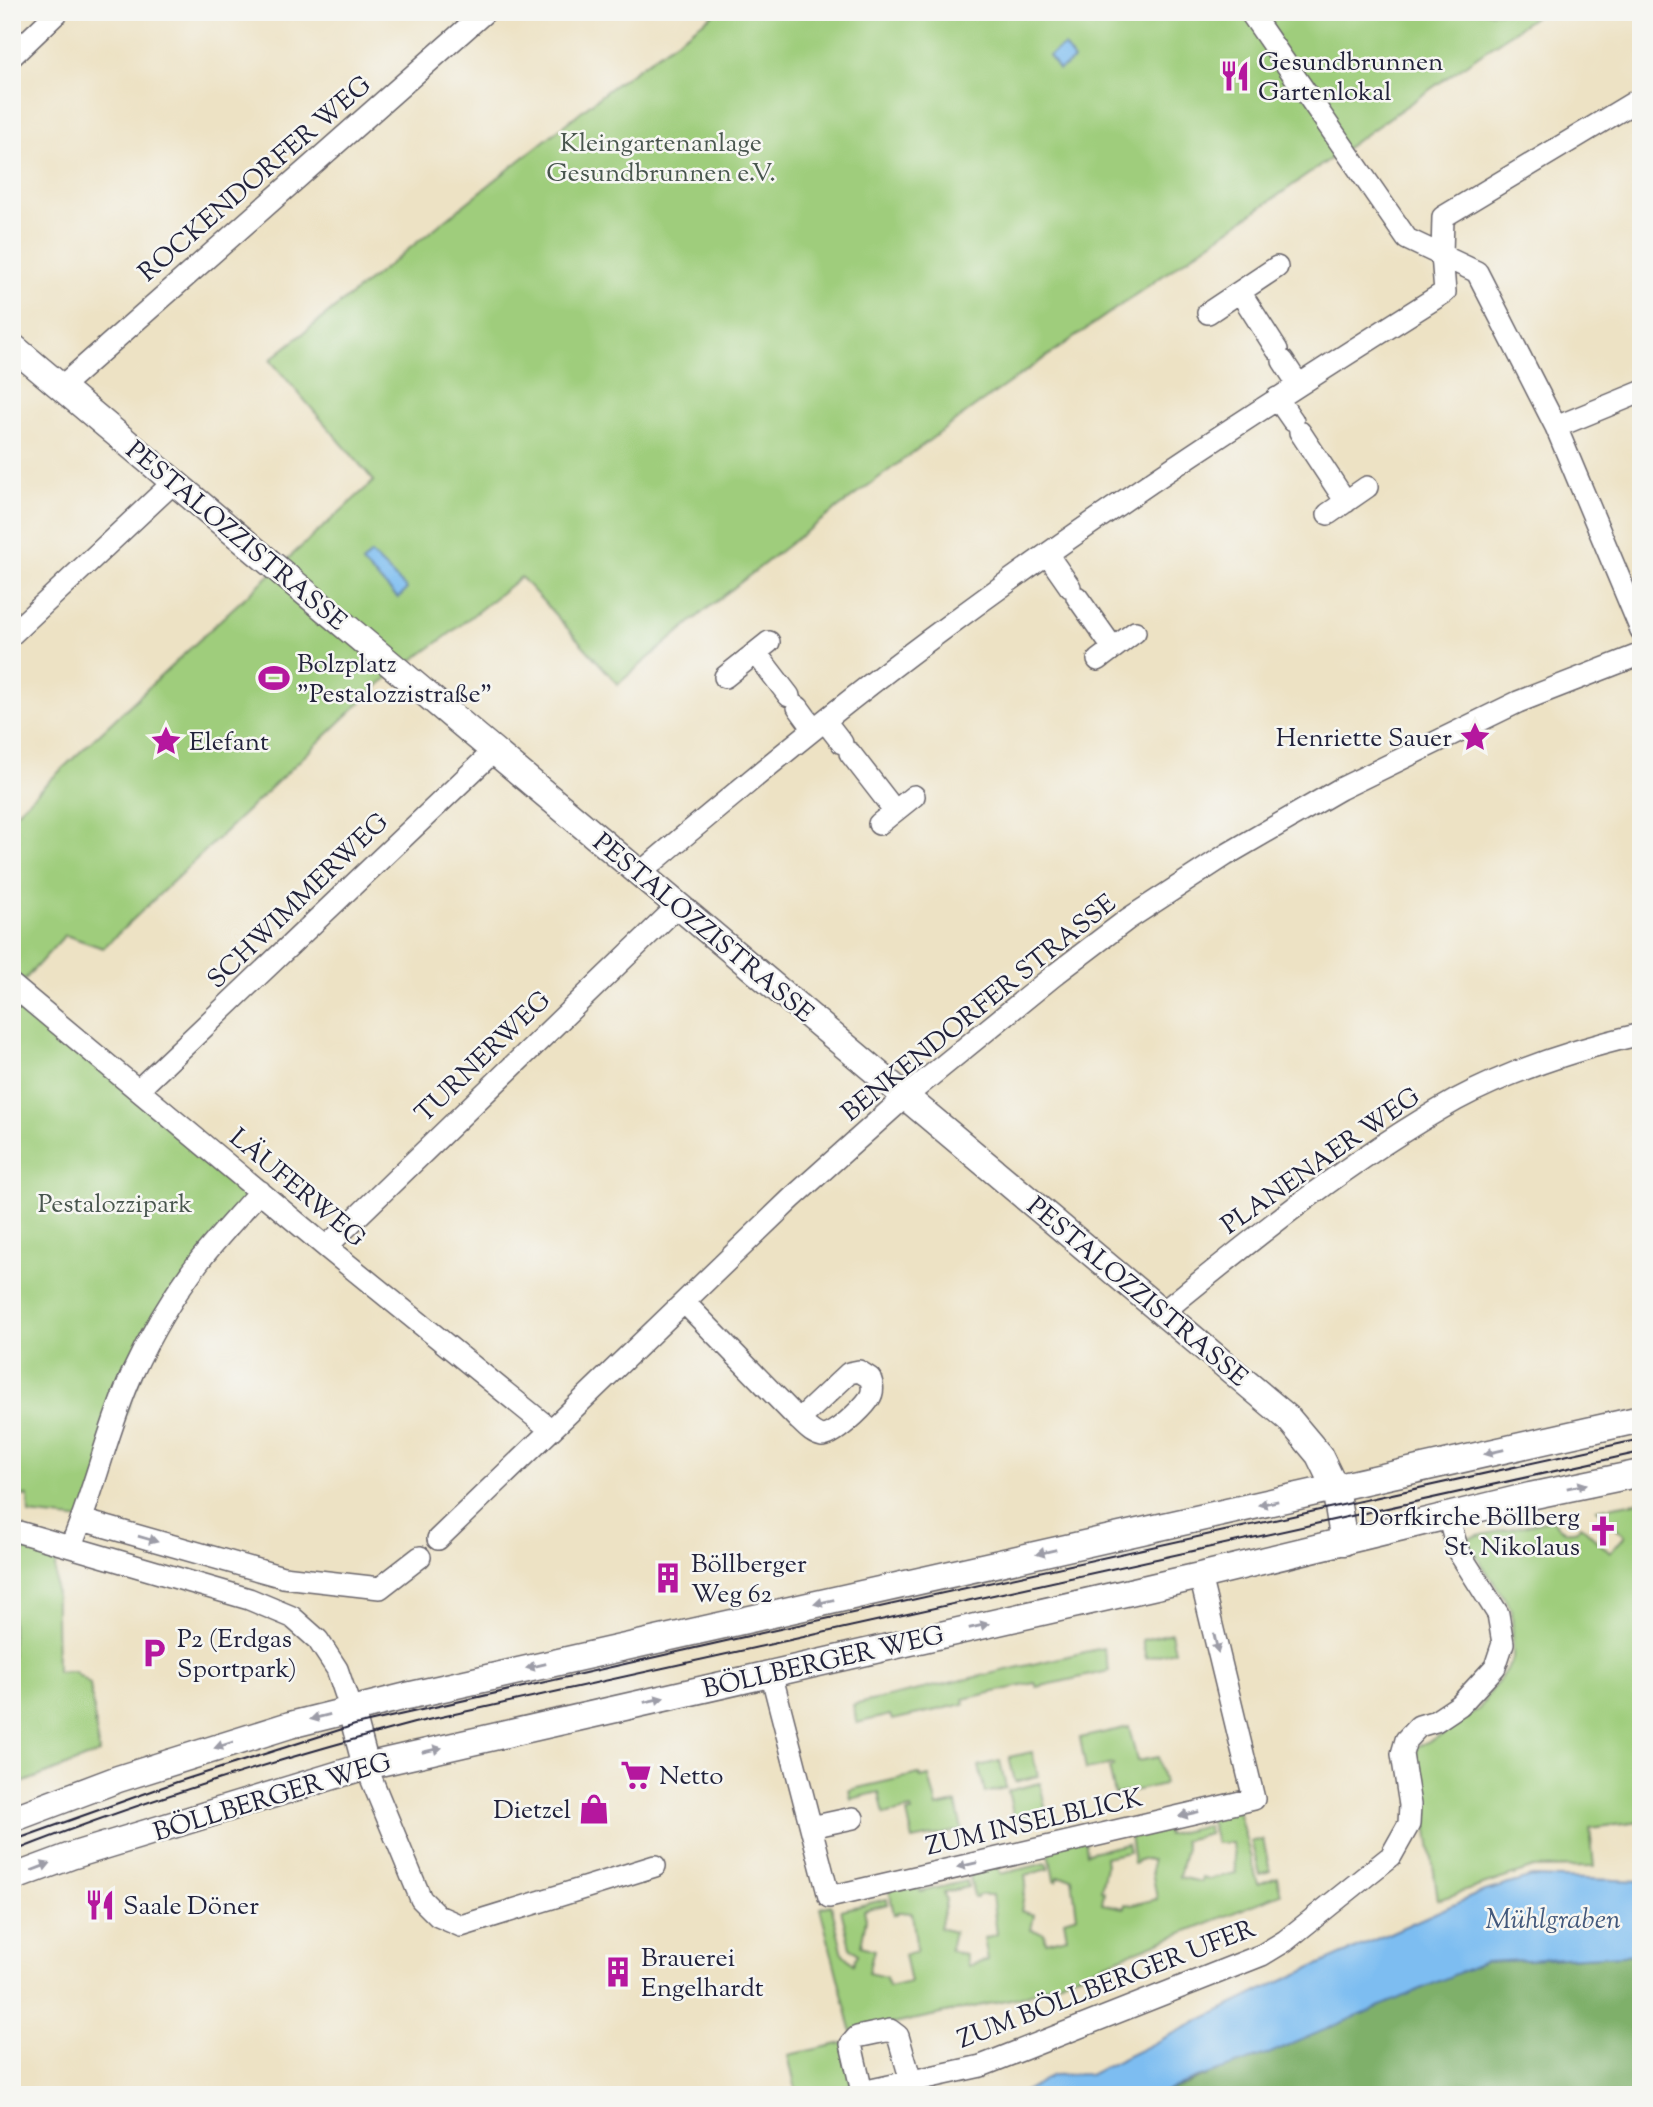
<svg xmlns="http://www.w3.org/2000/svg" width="1653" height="2107" font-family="'Sorts Mill Goudy',serif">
  <rect width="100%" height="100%" fill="#f6f6f2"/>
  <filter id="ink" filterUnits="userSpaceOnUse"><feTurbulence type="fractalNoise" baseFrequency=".0143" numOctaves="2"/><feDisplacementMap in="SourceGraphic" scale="14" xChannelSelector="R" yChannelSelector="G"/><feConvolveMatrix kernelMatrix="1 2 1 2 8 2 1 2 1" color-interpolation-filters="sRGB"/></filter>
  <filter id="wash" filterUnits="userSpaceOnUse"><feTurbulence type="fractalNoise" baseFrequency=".00686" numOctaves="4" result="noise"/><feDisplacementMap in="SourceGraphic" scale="28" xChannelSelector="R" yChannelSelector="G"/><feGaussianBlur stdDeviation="1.57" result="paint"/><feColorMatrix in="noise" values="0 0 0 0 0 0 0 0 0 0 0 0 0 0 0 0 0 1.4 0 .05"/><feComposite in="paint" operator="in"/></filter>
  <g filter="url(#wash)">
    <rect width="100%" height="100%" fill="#ede2c4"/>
    <path fill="#9fcd7b" stroke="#60785b" stroke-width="2" d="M 717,12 L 1541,12 L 973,408 L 788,545 L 703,612 L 618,684 L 521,577 L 448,635 L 381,683 L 103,948 L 65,935 L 17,988 L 260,1191 L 171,1303 L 82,1520 L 29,1514 L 28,1496 L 12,1495 L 12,816 L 231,610 L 374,481 L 270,360 L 609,89 Z
      M 1641,1501 L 1641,1822 L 1590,1828 L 1594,1867 L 1534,1868 L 1438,1900 L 1416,1747 L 1442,1735 L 1479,1709 L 1513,1659 L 1512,1610 L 1465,1539 L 1553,1519 C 1558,1528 1566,1534 1577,1530 L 1581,1525 L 1610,1553 L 1625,1536 L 1597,1509 Z
      M 12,1547 L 55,1557 L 57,1672 L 74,1671 L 90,1684 L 99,1753 L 12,1787 Z
      M 1171,1633 L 1175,1651 L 1146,1658 L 1142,1640 Z
      M 1103,1648 L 1109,1671 L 1037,1687 L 1035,1683 L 963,1699 L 964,1704 L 892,1720 L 890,1715 L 857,1723 L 853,1705 Z
      M 1129,1727 L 1137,1761 L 1158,1757 L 1164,1784 L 1115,1795 L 1109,1768 L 1113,1767 L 1113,1764 L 1086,1770 L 1080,1738 Z
      M 1032,1752 L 1038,1776 L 1015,1782 L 1009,1757 Z
      M 1000,1761 L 1006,1788 L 985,1793 L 979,1766 Z
      M 919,1774 L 921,1778 L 929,1776 L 937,1807 L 956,1803 L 962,1830 L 913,1840 L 907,1813 L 912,1812 L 911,1809 L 884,1815 L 879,1792 L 851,1799 L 849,1790 Z
      M 1040,1783 L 1046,1811 L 1014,1818 L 1008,1791 Z
      M 1236,1803 L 1258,1884 L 1277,1877 L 1281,1894 L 1020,1997 L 852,2033 L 820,1908 L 831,1905 L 843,1954 L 853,1964 L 858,1954 L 850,1947 L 841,1910 L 887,1899 L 888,1904 L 864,1910 L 866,1919 L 861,1946 L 874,1950 L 868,1973 L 886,1977 L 888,1987 L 910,1982 L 904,1955 L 917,1951 L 912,1913 L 897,1912 L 897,1915 L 894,1915 L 888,1883 L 916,1877 L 920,1892 L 967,1881 L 968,1887 L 944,1892 L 946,1901 L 940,1928 L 954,1932 L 950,1950 L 965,1954 L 968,1966 L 988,1960 L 984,1938 L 997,1934 L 992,1895 L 977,1895 L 977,1898 L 974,1898 L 968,1865 L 996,1858 L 1000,1874 L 1047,1863 L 1049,1869 L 1025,1875 L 1026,1884 L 1021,1911 L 1034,1915 L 1031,1930 L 1044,1933 L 1046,1942 L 1067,1937 L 1064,1920 L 1077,1916 L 1072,1878 L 1058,1877 L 1057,1881 L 1054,1880 L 1048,1847 L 1085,1838 L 1087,1853 L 1127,1844 L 1129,1852 L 1105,1857 L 1106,1866 L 1101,1890 L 1104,1891 L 1102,1904 L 1124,1908 L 1125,1904 L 1132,1905 L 1157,1899 L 1152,1871 L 1152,1860 L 1138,1860 L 1137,1863 L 1134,1863 L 1129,1828 L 1166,1819 L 1167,1835 L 1207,1826 L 1209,1834 L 1184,1840 L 1186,1847 L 1179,1877 L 1201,1882 L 1202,1877 L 1209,1879 L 1236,1873 L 1232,1843 L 1216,1843 L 1207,1810 Z
      M 1263,1840 L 1270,1871 L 1260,1874 L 1251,1841 Z
      M 844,2043 L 853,2095 L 797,2095 L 788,2055 Z"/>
    <path fill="#7fb06b" stroke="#506953" stroke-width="2" d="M 1641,1954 L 1641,2095 L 1159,2095 L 1484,1962 Z"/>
    <path fill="#7dbdf1" stroke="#507096" stroke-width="2" d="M 1064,46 L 1074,60 L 1059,70 L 1049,56 Z
      M 371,554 L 407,589 L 398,598 L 362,563 Z
      M 1532,1877 L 1641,1881 L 1641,1954 L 1484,1962 L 1266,2055 L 1194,2079 L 1159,2095 L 1018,2095 L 1053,2075 L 1091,2074 L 1264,1989 L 1482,1892 Z"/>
  </g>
  <g filter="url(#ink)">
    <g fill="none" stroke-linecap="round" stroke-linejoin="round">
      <g stroke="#69656b" stroke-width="24">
        <path id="minor" d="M 1250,12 L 1407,239 L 1477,272 L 1556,427 L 1641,630
          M 12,56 L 58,12
          M 1240,292 L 1277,350
          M 1208,313 L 1277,267
          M 1283,361 L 1298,384
          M 61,387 L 485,12
          M 1277,398 L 1293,421
          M 1556,427 L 1641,392
          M 1300,432 L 1346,502
          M 1328,514 L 1367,487
          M 1047,554 L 1070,587
          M 1077,597 L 1113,648
          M 12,634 L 175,481
          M 756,653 L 789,696
          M 1098,660 L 1135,632
          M 725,677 L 769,642
          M 798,707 L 814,729
          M 825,721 L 842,743
          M 850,753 L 895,811
          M 879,824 L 914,796
          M 640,873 C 740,789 840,705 945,628 C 1106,508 1275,399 1445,292 L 1442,255 L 1443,217 L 1641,98
          M 12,985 L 326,1247 L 550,1429
          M 138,1090 L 495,750
          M 326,1247 L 679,905
          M 684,1302 L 799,1420 C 806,1426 812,1434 822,1436 C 833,1437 862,1409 869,1399 C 874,1392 873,1385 870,1378 L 859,1371 L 849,1373 L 799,1420
          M 1163,1312 C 1256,1236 1351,1159 1456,1100 C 1514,1069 1577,1049 1641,1034
          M 82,1520 L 283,1577 L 380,1588 L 420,1557
          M 12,1530 L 249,1599 L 292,1617 L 318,1640 L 337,1669 L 351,1710
          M 438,1539 L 791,1199 L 906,1096 L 1057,973 L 1128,919 L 1226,855 L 1340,789 L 1518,702 L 1641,654
          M 71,1546 C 95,1490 107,1430 132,1374 C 150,1335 174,1294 200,1260 C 219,1236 240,1214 260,1191
          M 771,1673 L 829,1897 L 1254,1799 L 1200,1576
          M 366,1766 L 421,1899 L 438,1916 L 461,1926 L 655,1866
          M 811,1827 L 853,1818
          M 911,2081 L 898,2036 L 890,2030 L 857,2037 L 851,2044 L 862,2092 L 981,2066 L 1262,1955 L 1285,1941 L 1391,1856 L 1409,1824 L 1410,1805 L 1402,1754 L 1406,1740 L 1419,1726 L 1436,1721 L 1460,1705 L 1495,1667 L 1503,1643 L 1498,1614 L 1458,1551 L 1448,1516"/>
      </g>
      <g stroke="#69656b" stroke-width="29">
        <path id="tertiary" d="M 12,346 L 1288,1418 L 1319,1455 L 1335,1488 L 1344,1542
          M 351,1710 L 366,1766
          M 12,1819 L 118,1779 L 290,1725 L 407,1696 L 1641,1419
          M 12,1878 L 71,1856 L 366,1766 L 1200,1576 L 1530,1496 L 1641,1473"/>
      </g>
      <use href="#minor" stroke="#fff" stroke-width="21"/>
      <use href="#tertiary" stroke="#fff" stroke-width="26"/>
      <path stroke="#22223b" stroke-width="2" d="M 12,1841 L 177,1782 L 355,1725 L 735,1639 L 1641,1439
        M 12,1852 C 143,1800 279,1759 414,1723 L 1641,1452"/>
    </g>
    <defs><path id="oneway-solid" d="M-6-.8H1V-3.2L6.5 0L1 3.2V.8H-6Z" transform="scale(1.75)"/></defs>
    <g fill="#9c9ca7">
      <use href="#oneway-solid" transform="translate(1494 1452) rotate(167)"/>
      <use href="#oneway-solid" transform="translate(1577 1486) rotate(-12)"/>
      <use href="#oneway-solid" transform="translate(1268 1503) rotate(168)"/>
      <use href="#oneway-solid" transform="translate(148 1539) rotate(16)"/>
      <use href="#oneway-solid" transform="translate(1046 1552) rotate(167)"/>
      <use href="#oneway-solid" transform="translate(824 1602) rotate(167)"/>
      <use href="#oneway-solid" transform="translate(979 1626) rotate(-13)"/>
      <use href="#oneway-solid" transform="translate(1216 1643) rotate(77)"/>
      <use href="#oneway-solid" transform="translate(536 1666) rotate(167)"/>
      <use href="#oneway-solid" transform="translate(654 1700) rotate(-13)"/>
      <use href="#oneway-solid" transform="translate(320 1717) rotate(166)"/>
      <use href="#oneway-solid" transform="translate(224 1745) rotate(162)"/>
      <use href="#oneway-solid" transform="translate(432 1750) rotate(-13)"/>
      <use href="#oneway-solid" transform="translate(1189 1814) rotate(167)"/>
      <use href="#oneway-solid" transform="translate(967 1865) rotate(167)"/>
      <use href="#oneway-solid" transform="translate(41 1867) rotate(-21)"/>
    </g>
  </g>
  <defs>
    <g id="restaurant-bare" transform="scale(2.415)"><path d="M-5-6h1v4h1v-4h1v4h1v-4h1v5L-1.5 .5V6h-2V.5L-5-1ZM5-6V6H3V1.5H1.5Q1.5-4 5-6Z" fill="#b5179e" stroke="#f6f6f2" stroke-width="2.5" paint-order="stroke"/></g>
    <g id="stadium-bare" transform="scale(2.415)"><path d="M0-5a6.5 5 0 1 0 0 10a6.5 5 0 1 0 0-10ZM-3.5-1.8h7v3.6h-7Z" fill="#b5179e" stroke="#f6f6f2" stroke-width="2.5" paint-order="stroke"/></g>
    <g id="sight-bare" transform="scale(2.415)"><path d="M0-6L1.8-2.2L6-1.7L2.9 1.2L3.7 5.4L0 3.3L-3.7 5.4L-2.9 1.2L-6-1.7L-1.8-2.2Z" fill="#b5179e" stroke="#f6f6f2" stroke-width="2.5" paint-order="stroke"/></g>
    <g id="church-bare" transform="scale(2.415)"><path d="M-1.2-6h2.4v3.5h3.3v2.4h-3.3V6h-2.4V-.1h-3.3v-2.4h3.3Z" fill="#b5179e" stroke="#f6f6f2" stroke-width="2.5" paint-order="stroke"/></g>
    <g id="building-bare" transform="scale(2.415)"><path d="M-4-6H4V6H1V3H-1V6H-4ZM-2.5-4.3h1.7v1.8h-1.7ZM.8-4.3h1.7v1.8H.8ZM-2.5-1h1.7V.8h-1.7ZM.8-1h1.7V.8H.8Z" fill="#b5179e" stroke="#f6f6f2" stroke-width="2.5" paint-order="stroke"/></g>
    <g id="parking-bare" transform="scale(2.415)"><path d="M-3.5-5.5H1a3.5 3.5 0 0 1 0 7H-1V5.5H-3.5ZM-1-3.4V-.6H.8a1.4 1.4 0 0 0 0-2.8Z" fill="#b5179e" stroke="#f6f6f2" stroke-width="2.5" paint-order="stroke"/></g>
    <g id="supermarket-bare" transform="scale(2.415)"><path d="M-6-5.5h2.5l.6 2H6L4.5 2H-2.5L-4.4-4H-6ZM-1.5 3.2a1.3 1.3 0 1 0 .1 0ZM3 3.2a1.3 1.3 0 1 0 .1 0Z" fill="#b5179e" stroke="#f6f6f2" stroke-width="2.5" paint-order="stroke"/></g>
    <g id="shop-bare" transform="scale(2.415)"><path d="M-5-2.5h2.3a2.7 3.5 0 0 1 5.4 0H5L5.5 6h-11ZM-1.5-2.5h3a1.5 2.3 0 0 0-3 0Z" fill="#b5179e" stroke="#f6f6f2" stroke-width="2.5" paint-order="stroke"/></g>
  </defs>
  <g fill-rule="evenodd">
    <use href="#restaurant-bare" x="1235" y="76"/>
    <use href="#stadium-bare" x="274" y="678"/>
    <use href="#sight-bare" x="1475" y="737"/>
    <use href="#sight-bare" x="166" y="741"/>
    <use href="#church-bare" x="1603" y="1531"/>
    <use href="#building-bare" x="668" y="1578"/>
    <use href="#parking-bare" x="154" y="1653"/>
    <use href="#supermarket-bare" x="636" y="1775"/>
    <use href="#shop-bare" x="594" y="1809"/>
    <use href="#restaurant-bare" x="100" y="1905"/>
    <use href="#building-bare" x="618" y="1972"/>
  </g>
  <g text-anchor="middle" stroke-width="5" stroke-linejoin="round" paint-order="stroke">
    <g font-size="26" fill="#22223b" stroke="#f6f6f2" text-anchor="start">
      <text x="1258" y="70">Gesundbrunnen<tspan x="1258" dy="30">Gartenlokal</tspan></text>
      <text x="297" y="672">Bolzplatz<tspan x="297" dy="30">"Pestalozzistraße"</tspan></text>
      <text x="1452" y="746" text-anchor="end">Henriette Sauer</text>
      <text x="189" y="750">Elefant</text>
      <text x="1580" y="1525" text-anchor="end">Dorfkirche Böllberg<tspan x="1580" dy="30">St. Nikolaus</tspan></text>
      <text x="691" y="1572">Böllberger<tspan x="691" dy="30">Weg 62</tspan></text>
      <text x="177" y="1647">P2 (Erdgas<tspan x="177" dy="30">Sportpark)</tspan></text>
      <text x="659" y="1784">Netto</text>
      <text x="571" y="1818" text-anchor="end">Dietzel</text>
      <text x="123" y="1914">Saale Döner</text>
      <text x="641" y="1966">Brauerei<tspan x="641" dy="30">Engelhardt</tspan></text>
    </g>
    <g font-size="26" fill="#48554e" stroke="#f6f6f2">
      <text x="661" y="151">Kleingartenanlage<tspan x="661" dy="30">Gesundbrunnen e.V.</tspan></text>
      <text x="115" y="1212">Pestalozzipark</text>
    </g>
    <g font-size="26" fill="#22223b" stroke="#f6f6f2">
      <text transform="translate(254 178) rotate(-41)" y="9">ROCKENDORFER WEG</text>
      <text transform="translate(237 535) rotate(40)" y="9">PESTALOZZISTRASSE</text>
      <text transform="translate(297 900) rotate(-44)" y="9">SCHWIMMERWEG</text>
      <text transform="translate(704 927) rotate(40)" y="9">PESTALOZZISTRASSE</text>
      <text transform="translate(978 1007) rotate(-39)" y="9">BENKENDORFER STRASSE</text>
      <text transform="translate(482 1056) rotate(-44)" y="9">TURNERWEG</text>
      <text transform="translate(1320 1160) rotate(-35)" y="9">PLANENAER WEG</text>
      <text transform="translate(298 1187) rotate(40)" y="9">LÄUFERWEG</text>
      <text transform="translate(1138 1291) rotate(40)" y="9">PESTALOZZISTRASSE</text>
      <text transform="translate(823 1661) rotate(-13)" y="9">BÖLLBERGER WEG</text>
      <text transform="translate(272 1796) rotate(-17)" y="9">BÖLLBERGER WEG</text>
      <text transform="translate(1034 1821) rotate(-13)" y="9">ZUM INSELBLICK</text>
      <text transform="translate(1106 1983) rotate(-21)" y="9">ZUM BÖLLBERGER UFER</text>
    </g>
    <g font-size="28" font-style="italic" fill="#42587b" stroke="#f6f6f2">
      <text x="1553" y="1928">Mühlgraben</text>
    </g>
  </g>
  <rect width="1653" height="2107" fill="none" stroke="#f6f6f2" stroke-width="42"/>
</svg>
